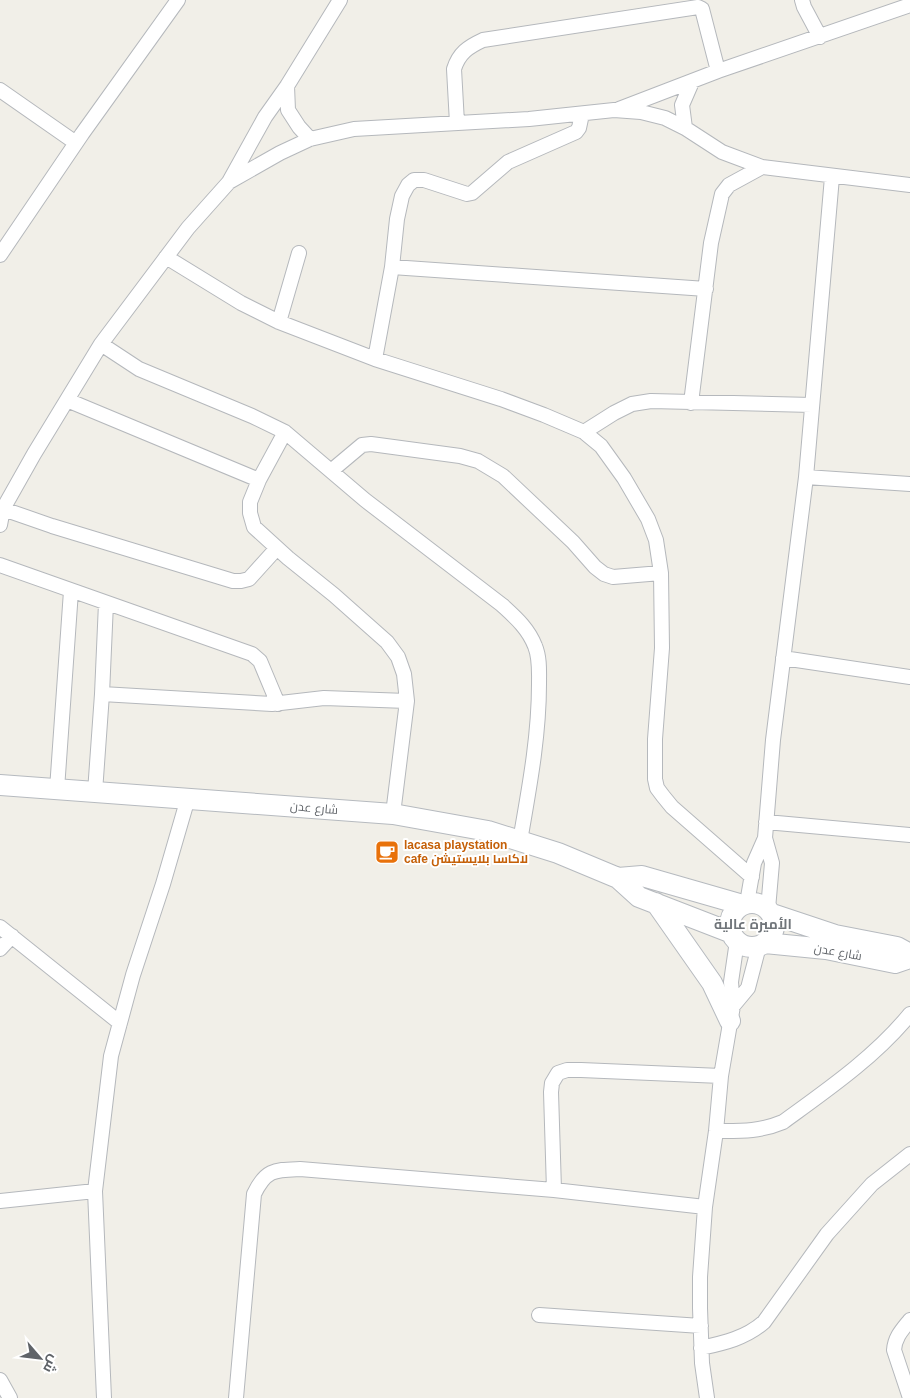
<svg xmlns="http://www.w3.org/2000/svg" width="910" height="1398" font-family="Helvetica,Cairo,sans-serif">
  <rect width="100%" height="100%" fill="#f1efe8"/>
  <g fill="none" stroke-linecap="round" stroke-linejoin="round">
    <g stroke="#b5b8bc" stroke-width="16">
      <path id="street" d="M 802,0 L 804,7 L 820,37
        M 287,86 L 288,110 L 299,127 L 310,139
        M 0,90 L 76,143
        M 619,109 L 718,71 L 910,5
        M 457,123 L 454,69 C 459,53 468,47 483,40 L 698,7 L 702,9 L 718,71
        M 685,128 L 682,105 L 692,82
        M 229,182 L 265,117 L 287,86 L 340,0
        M 0,255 L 82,134 L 178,0
        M 166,257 L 241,303 L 279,322 L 375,359 L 501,399 L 544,415 L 584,432 L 601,446 L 624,478 L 648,519 L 656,540 L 661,573 L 662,648 L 655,739 L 655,779 L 657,788 L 663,796 L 672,807 L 752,877
        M 392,267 L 706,289
        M 279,322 L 299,253
        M 101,344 L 139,369 L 252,416 L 285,432 L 365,500 L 502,605 C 515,617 528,628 535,646 C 540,658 539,672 539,684 C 539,737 529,789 520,841
        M 375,359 L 392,267 L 397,219 L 402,196 L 408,185 L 414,180 L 424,180 L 467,194 L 472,193 L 508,162 L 576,132 L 579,128 L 582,114
        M 67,400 L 259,480
        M 691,403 L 711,243 L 722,194 L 729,185 L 762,167
        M 285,432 L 259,480 L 250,502 L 250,513 L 254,527 L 288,558 L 334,595 L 387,642 L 398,657 L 404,674 L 407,701 L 393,814
        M 584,432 L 614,413 L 632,404 L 651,401 L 812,405
        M 331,471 L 362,445 L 371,444 L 460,456 L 478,461 L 503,476 L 573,542 L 595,567 L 604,574 L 613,577 L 661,573
        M 806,477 L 910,484
        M 3,509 L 52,526 L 233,581 L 241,581 L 249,579 L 277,548
        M 0,525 L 3,509 L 34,454 L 101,344 L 188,228 L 229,182 L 280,153 L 310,139 L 354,129 L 529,119 L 614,110 L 641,112 L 665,118 L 685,128 L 722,152 L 762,167 L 910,185
        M 0,565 L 252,654 L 260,661 L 278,704
        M 783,658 L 910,677
        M 102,694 L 272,704 L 324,698 L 407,701
        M 57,789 L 71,591
        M 95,792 L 102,694 L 106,603
        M 766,822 L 910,835
        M 765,838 L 772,863 L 768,909
        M 747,903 L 754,863 L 765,838 L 773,740 L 806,477 L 832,177
        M 0,927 L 120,1023
        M 0,949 L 12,936
        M 733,1006 L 748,988 L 759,946
        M 716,1131 C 740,1131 759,1132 783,1122 C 827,1090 875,1057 910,1014
        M 554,1190 L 551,1092 L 552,1083 L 558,1073 L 567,1070 L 581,1070 L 721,1076
        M 0,1201 L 95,1191
        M 539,1315 L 701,1326
        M 701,1348 C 724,1343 746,1338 764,1322 L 827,1234 L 872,1184 L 910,1154
        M 0,1380 L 10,1398
        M 104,1398 L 95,1191 L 111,1056 L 133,975 L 163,884 L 188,798
        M 236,1398 L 254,1194 C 266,1169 275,1170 300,1169 L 554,1190 L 705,1207
        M 707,1398 L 702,1363 L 700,1308 L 700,1277 L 705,1207 L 716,1131 L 721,1076 L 733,1006 L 731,982 L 737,941
        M 910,1398 L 894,1350 C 895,1337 902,1330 910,1320"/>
    </g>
    <g stroke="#b6babf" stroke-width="22">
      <path id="secondary" d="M 0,785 L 393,814 L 488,831 L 558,853 L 618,878 L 639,897 L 732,933
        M 618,878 L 642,876 L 743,905
        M 656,903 L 712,983 L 730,1021
        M730 925a22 22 0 1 1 44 0a22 22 0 1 1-44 0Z
        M 772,914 L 835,935 L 897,947 L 910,954
        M 765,943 L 826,949 L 895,963 L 910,958"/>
    </g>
    <use href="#street" stroke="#fff" stroke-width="14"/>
    <use href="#secondary" stroke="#fff" stroke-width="20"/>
  </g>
  <defs>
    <g id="cafe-square" transform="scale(1.25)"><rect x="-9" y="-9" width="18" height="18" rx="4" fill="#e8710a" stroke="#fff"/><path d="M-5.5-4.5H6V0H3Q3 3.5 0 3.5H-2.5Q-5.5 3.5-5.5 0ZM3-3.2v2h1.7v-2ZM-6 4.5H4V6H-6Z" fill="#fff"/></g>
  </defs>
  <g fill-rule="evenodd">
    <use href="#cafe-square" x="387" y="852"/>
  </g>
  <g text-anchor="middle" stroke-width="4" stroke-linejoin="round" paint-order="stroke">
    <g font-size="12" fill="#5f6368" stroke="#fff">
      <text transform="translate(314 808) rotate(5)" y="4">شارع عدن</text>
      <text transform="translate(838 952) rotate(10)" y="4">شارع عدن</text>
    </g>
    <g font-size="12" font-weight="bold" fill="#c56008" stroke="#fff" text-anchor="start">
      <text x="404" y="849">lacasa playstation<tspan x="404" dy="14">cafe لاكاسا بلايستيشن</tspan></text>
    </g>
    <g font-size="14" font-weight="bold" fill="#70757a" stroke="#fff">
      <text x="753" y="929">الأميرة عالية</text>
    </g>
  </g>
  <g transform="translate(40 1358) rotate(118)" stroke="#ffffff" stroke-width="4" paint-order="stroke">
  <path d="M0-4L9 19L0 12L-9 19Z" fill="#5f6368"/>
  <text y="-8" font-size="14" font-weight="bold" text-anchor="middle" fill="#5f6368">ش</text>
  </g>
</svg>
